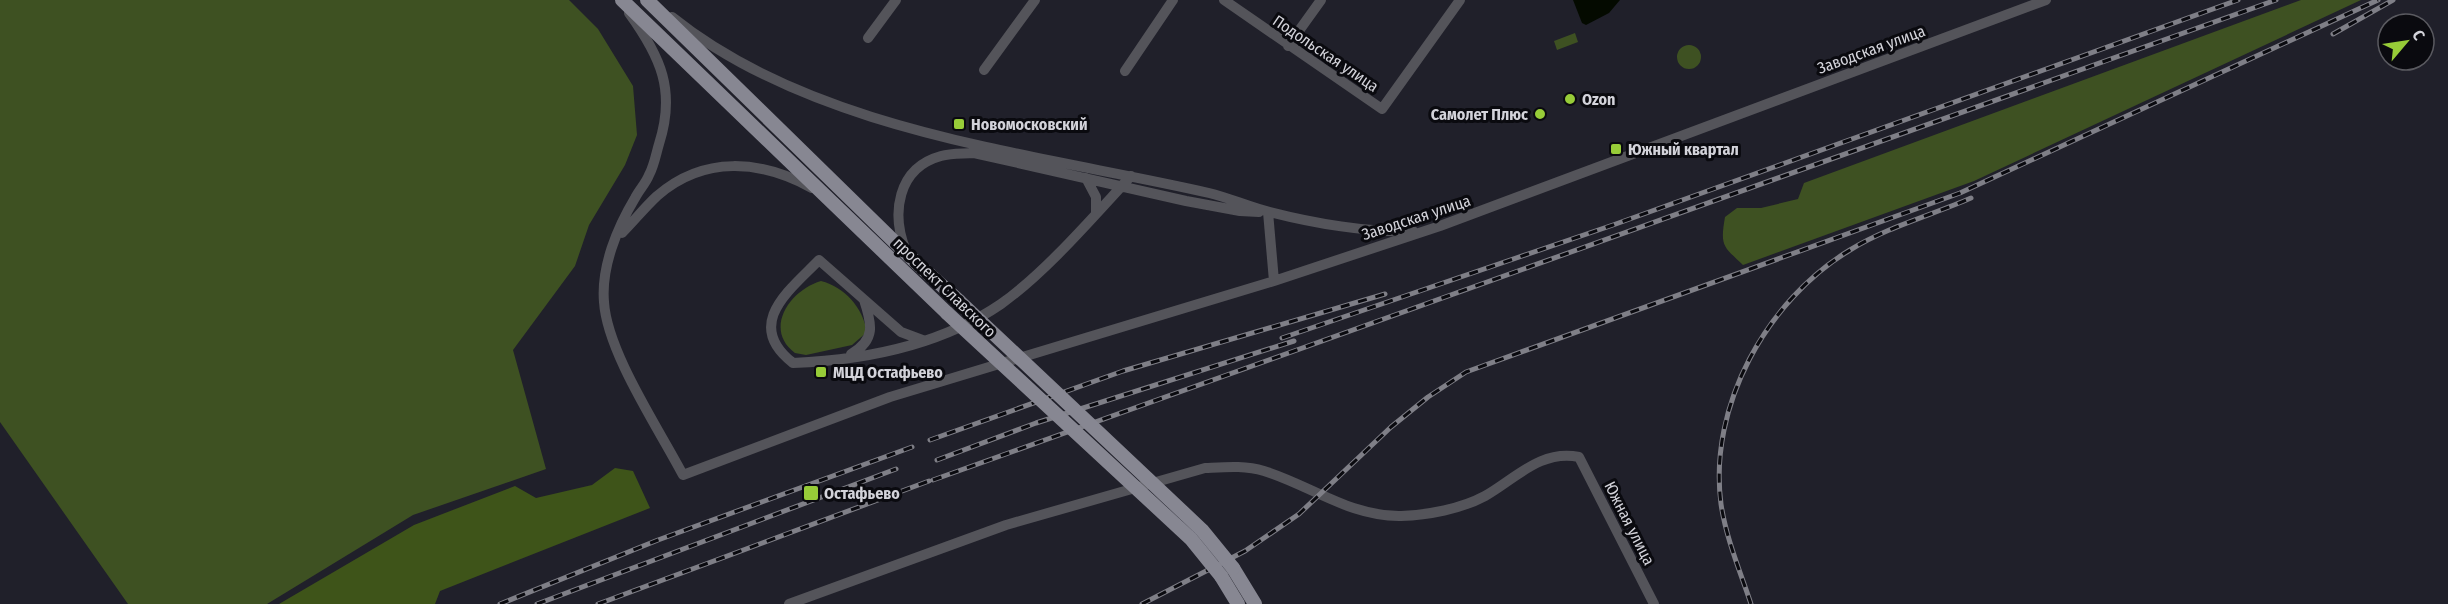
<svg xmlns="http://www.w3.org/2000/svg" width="2448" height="604" font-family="'Fira Sans Condensed',sans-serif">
  <rect width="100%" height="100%" fill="#20202a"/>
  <path fill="#3e5122" d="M 0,0 L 569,0 L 598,29 L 633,86 L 637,135 L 625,165 L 589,225 L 575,266 L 513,350 L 546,469 L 413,515 L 267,604 L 128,604 L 0,422 Z
    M 2301,0 L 2361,0 L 1974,181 L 1743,265 C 1723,246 1720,246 1725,217 L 1737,208 L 1761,208 L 1798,199 L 1804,183 Z
    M 1575,33 L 1578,42 L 1557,50 L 1554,41 Z
    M1677 57a12 12 0 1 1 24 0a12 12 0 1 1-24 0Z
    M 821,281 C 845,287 863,308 867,332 L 852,345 L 806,355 L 795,353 C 763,329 790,290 821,281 Z"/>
  <path fill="#3e5419" d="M 615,468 L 633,471 L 650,508 L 440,591 L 435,604 L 279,604 L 414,525 L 515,486 L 536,498 L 592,485 Z"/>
  <path fill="#040a00" d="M 1573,0 L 1620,0 L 1609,13 L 1586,25 L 1582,23 Z"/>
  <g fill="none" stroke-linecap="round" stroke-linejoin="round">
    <path stroke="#54545a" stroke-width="10" d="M 1224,0 L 1382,109 L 1460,0
      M 629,13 C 661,57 676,91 659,144 C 656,154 654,166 649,175 C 646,183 639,190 635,198 C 617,228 601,267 604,302 C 607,352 659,429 683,475 L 890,397 L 1274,281 L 1440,226 L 2046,0
      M 672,17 C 815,132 1034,153 1209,193 C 1230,198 1249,207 1270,212 C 1313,223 1369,233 1413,231
      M 868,38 L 896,0
      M 1288,46 L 1321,0
      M 984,70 L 1035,0
      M 1125,71 L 1173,0
      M 1086,178 L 1096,197 L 1096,214
      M 1268,212 L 1274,281
      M 622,233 C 634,221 645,207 657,196 C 704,155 761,160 812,188
      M 906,251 C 891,214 897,168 941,156 C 952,153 963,154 974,153 L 1186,201 L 1240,211 L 1259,212
      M 925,341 L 901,332 L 819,260 C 790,290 743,324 793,363 C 865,360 941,345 1001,304 C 1046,272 1093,217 1131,176
      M 851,354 C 876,340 872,324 864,300
      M 789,604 L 1006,525 L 1205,468 C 1225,467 1245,465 1264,471 C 1310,485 1350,517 1401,516 C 1428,515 1461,509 1485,496 C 1515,479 1541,449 1579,457 L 1654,604"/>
    <path stroke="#878792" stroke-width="14" d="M 622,0 L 947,313
      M 647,0 L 909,256 L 959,301
      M 1233,568 L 1255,604
      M 1221,576 L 1238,604"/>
    <g stroke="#7f7f87" stroke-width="5">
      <path id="rail" d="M 2333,34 L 2393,0
        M 1282,338 L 1613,225 L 2238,0
        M 930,440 L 1123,371 L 1385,294
        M 937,460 L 1036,423 L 1294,341
        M 933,480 L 2276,0
        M 500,604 L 658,540 L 912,447
        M 537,604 L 896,469
        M 598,604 L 929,481
        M 1142,604 L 1245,551 L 1299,514 L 1391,427 L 1428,397 L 1466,372 L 1960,193 L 2378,0
        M 1751,604 C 1740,571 1726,538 1721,504 C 1708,406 1767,300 1850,250 C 1887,227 1932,215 1971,198"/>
    </g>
    <use href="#rail" stroke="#0a0a0f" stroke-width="3" stroke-dasharray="9" stroke-linecap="butt"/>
    <path stroke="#878792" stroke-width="14" d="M 959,301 L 1202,530 L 1233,568
      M 947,313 L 1191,539 L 1221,576"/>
  </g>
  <g fill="#97cc38" stroke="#0a0a0f" stroke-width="2">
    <circle cx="1570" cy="99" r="6"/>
    <circle cx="1540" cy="114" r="6"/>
    <rect x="953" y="118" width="12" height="12" rx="3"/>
    <rect x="1610" y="143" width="12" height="12" rx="3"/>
    <rect x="815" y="366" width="12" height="12" rx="3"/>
    <rect x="803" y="485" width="16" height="16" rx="3"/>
  </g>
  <g text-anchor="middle" stroke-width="6" stroke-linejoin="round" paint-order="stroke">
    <g font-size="16" fill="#d3d3da" stroke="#0a0a0f">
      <text transform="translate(1871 49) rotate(-20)" y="6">Заводская улица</text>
      <text transform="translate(1326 53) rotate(34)" y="6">Подольская улица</text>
      <text transform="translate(1416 217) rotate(-18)" y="6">Заводская улица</text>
      <text transform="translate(945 287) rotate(44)" y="6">проспект Славского</text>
      <text transform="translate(1630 523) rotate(63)" y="6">Южная улица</text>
    </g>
    <g font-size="16" font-weight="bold" fill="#d3d3da" stroke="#0a0a0f" text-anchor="start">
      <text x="1582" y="105">Ozon</text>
      <text x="1528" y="120" text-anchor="end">Самолет Плюс</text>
      <text x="971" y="130">Новомосковский</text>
      <text x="1628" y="155">Южный квартал</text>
      <text x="833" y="378">МЦД Остафьево</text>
      <text x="824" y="499">Остафьево</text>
    </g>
  </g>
  <g transform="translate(2406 42) rotate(61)"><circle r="28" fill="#0a0a0f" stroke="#5a5a60" stroke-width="1.5"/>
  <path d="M0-4.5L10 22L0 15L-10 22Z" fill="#97cc38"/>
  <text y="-9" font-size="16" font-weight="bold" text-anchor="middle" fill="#d3d3da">С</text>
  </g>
</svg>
